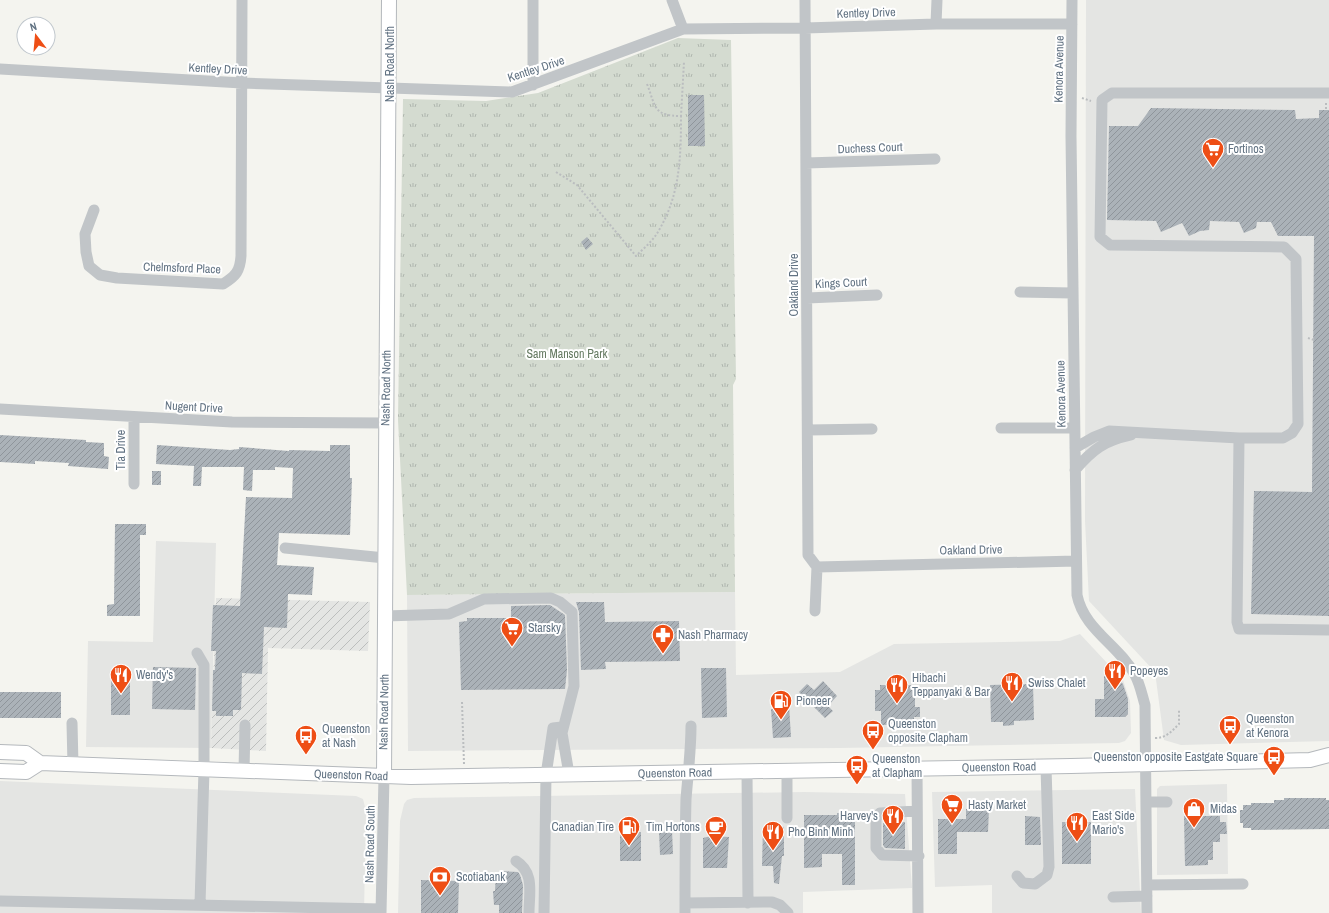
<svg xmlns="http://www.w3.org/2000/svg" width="1329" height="913" font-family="'Archivo Narrow',sans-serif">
  <defs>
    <pattern id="industrial-furrows" width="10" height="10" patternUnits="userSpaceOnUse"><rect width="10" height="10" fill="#e4e5e3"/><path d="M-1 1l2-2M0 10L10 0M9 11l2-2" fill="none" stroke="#bcbebd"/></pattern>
    <pattern id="park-tufts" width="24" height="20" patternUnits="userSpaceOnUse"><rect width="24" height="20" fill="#d4dbd0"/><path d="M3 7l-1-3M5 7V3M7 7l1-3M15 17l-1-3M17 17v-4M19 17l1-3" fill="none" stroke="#afb6ae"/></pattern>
    <pattern id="building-hatch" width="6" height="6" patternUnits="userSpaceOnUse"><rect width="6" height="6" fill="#abb2b8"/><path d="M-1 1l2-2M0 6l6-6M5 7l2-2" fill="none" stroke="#8f959b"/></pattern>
  </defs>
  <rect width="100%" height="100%" fill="#f4f4ef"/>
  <path fill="#e4e5e3" d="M 1086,0 L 1329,0 L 1329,741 L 1181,745 L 1164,740 L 1155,672 L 1089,601 L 1085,521 Z
    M 156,541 L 216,543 L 211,748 L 86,747 L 88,641 L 153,642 Z
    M 735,592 L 736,675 L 840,672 L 894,644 L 1060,641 L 1080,634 L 1123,680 L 1130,701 L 1131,733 L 1125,741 L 1119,743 L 840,748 L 408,751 L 407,595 Z
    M 0,781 L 356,796 L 363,799 L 366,811 L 364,913 L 0,913 Z
    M 1227,784 L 1228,874 L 1157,875 L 1157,789 L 1160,786 Z
    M 1135,789 L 1141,913 L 992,913 L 992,885 L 935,887 L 932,792 Z
    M 804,792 L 905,794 L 912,888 L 803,892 L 803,913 L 398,913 L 400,821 L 404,804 L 407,800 L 414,798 Z"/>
  <path fill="url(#industrial-furrows)" d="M 216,598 L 370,602 L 368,651 L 268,648 L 266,751 L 211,748 Z"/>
  <path fill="url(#park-tufts)" d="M 678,38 L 731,40 L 736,379 L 733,385 L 735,592 L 407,595 L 398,420 L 403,99 L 486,101 L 538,93 Z"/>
  <path fill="url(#building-hatch)" d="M 688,95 L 704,95 L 705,146 L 688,146 Z
    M 1151,108 L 1295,110 L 1296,119 L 1319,118 L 1319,110 L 1329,110 L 1329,616 L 1251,614 L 1254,491 L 1312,492 L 1314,236 L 1278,236 L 1271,222 L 1257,222 L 1256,228 L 1244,233 L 1239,222 L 1210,221 L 1209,230 L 1200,231 L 1189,236 L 1182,223 L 1161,232 L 1156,221 L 1107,220 L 1109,126 L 1138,126 Z
    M 587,237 L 593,244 L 586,250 L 581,242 Z
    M 0,435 L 86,440 L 86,442 L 104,443 L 104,456 L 109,457 L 108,469 L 68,466 L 69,463 L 35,461 L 35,464 L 0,462 Z
    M 157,445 L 230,450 L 239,449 L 239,447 L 289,451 L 289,450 L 330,451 L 330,445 L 350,445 L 350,478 L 352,478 L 350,535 L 279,533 L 277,565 L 314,567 L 312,595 L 288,594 L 287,628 L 264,627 L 262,674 L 242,673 L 241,710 L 233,710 L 233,716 L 216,716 L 216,711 L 212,711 L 213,670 L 215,670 L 216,651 L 211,651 L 213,605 L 240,606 L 246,497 L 292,498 L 293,468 L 275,467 L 275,470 L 253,470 L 252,491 L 243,490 L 244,467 L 202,467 L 201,486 L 193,486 L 194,466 L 156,464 Z
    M 152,471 L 161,471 L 161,485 L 152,485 Z
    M 115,524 L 146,524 L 146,535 L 140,535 L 140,616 L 107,616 L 107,605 L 114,604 Z
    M 576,602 L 604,602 L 605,622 L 679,621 L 680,661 L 605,662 L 606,669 L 581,670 L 579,612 Z
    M 550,605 L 565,615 L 567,670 L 565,689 L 461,690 L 459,622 L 467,621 L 467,618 L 511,618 L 511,606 Z
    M 153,667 L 196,668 L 195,710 L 152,709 Z
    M 701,668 L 726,668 L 727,717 L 702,718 Z
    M 130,675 L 130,715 L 111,715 L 111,676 Z
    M 1104,676 L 1113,676 L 1113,679 L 1118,679 L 1123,684 L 1128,699 L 1128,714 L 1125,717 L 1095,717 L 1095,699 L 1104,699 Z
    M 823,681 L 837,696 L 828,706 L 833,711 L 825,718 L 799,692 L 807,684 L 814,690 Z
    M 1033,684 L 1034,720 L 1014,721 L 1014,725 L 1003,726 L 1003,722 L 991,722 L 990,685 Z
    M 880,685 L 915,685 L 915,707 L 920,707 L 920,717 L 914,717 L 914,724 L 881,725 L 881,711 L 875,711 L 875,690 L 880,690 Z
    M 0,692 L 61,692 L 61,718 L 0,718 Z
    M 773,705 L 789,705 L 791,737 L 773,738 L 771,709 L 773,709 Z
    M 1284,798 L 1326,798 L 1326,800 L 1329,800 L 1329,829 L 1251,830 L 1251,828 L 1243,828 L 1243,823 L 1240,823 L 1240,810 L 1243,810 L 1243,805 L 1251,805 L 1251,803 L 1274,803 L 1274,800 L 1284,800 Z
    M 966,809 L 989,809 L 988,832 L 957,832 L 957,854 L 938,854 L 938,819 L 966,819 Z
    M 837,813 L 855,813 L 855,885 L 842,885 L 842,854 L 822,854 L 822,867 L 804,868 L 804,815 L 837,815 Z
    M 1025,816 L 1040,817 L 1041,845 L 1025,845 Z
    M 1184,816 L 1220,816 L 1220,822 L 1226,822 L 1227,834 L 1220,834 L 1220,842 L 1213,842 L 1213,860 L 1208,860 L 1208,865 L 1185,866 Z
    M 905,822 L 905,849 L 885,848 L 883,845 L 883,823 Z
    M 1062,822 L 1091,822 L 1091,864 L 1062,864 Z
    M 778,825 L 784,827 L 784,856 L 782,856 L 779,884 L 774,883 L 773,866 L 762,866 L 763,826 Z
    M 672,830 L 673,854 L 660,855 L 659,831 Z
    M 620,832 L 641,832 L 641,861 L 620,861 Z
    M 711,836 L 729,837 L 727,868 L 703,868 L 703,838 Z
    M 499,871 L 518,872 L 520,875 L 523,885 L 522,913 L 499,913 L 499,905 L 494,905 L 493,891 L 495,891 L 496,873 L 499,873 Z
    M 421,880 L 459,881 L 458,913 L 421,913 Z"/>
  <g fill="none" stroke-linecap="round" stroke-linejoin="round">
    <g stroke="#b4b8bc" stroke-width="16">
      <path id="major" d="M 0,752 L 26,753 L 40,763 L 411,777 L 1071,766 L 1310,760 L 1329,755
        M 0,771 L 26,772 L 40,763
        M 384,776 L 389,0"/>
    </g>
    <path stroke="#babdbf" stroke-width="2" stroke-dasharray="2 2" stroke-linecap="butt" d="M 647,84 C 656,107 653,116 681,116 L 684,62
      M 1082,98 L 1091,101
      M 1326,103 L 1326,110
      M 556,172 L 577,185 L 636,256 C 644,248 654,240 659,230 C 680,195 681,156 681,116
      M 1308,338 L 1314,340
      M 462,702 L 464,764
      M 1155,738 C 1166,738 1171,732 1179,724 L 1179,710"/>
    <path stroke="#c1c5c8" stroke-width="11" d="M 533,0 L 533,85
      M 672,0 L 683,29
      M 805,0 L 808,555 L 817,567 L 1076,561
      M 1072,0 L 1071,136 L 1077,595 C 1084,630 1119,645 1135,675 C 1140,684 1142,695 1145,705 L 1147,913
      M 936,24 L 937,0
      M 0,69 L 242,83 L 512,92 L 683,29 L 805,28 L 936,24 L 1072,24
      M 806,163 L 935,159
      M 94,210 L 85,234 L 86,252 L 89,266 L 100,275 L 117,278 L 223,284 C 236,276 240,271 241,256 L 242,0
      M 1020,292 L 1072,293
      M 807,298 L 877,295
      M 0,409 L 232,422 L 386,423
      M 1001,428 L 1074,428
      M 808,430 L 872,429
      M 1239,438 L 1237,622 L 1239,629 L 1329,630
      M 1075,448 L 1094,437 L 1109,431 L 1239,438 L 1283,438 L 1292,433 L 1298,424 L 1296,259 L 1284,247 L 1110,245 L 1100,237 L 1102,100 L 1112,93 L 1329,93
      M 1075,470 C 1093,449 1104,441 1131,435
      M 134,484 L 134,417
      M 285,548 L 385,558
      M 815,611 L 817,567
      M 385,616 L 449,614 L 484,599 L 551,598 L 560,602 L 572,612 L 574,686 L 562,733 L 569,774
      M 197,653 L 204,665 L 204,770 L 200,904
      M 72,723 L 73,765
      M 917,768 L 918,913
      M 244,771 L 245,725
      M 747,771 L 748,903
      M 787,771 L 787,818
      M 1146,802 L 1167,802
      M 917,811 L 880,813 L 876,818 L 876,848 L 882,855 L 919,856
      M 516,861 C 535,873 529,893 529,913
      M 1017,876 L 1023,883 L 1035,884 L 1047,875 L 1049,867 L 1046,767
      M 1147,885 L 1243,884
      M 1113,897 L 1147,896
      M 0,901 L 381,909
      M 685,903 L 772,902 L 780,905 L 788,913
      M 381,913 L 384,776
      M 544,913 L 546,775 L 553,728 L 562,727
      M 685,913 C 685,875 685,837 686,799 C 688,774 691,750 691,726"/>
    <use href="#major" stroke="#fff" stroke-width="14"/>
  </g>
  <defs>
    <g id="supermarket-pin" transform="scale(1.15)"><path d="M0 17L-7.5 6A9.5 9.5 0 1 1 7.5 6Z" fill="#ee4e15" stroke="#fff"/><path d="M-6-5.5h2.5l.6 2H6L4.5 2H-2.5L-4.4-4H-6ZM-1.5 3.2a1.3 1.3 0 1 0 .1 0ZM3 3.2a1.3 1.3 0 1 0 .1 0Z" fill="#fff"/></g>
    <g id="pharmacy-pin" transform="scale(1.15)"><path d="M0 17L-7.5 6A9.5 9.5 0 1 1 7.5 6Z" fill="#ee4e15" stroke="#fff"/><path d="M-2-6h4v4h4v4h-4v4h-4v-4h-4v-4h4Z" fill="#fff"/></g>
    <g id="restaurant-pin" transform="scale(1.15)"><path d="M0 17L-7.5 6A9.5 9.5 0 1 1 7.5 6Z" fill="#ee4e15" stroke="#fff"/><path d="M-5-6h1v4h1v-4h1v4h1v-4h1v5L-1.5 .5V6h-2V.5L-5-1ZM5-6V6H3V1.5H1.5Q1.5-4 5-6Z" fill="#fff"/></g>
    <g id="fuel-pin" transform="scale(1.15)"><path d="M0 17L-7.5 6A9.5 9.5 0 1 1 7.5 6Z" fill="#ee4e15" stroke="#fff"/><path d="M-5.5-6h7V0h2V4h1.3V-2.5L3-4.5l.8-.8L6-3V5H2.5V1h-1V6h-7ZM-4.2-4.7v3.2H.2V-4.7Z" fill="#fff"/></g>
    <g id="bus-pin" transform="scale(1.15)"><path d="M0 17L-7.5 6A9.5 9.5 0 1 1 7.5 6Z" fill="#ee4e15" stroke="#fff"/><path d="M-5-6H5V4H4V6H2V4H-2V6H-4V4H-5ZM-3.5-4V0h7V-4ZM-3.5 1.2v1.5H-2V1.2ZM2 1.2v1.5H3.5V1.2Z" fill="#fff"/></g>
    <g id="shop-pin" transform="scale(1.15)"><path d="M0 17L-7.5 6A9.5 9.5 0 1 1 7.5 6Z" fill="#ee4e15" stroke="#fff"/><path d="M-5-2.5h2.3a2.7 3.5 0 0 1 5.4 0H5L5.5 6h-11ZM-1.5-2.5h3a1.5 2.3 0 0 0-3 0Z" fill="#fff"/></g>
    <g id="cafe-pin" transform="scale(1.15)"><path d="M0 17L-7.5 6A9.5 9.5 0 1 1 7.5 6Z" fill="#ee4e15" stroke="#fff"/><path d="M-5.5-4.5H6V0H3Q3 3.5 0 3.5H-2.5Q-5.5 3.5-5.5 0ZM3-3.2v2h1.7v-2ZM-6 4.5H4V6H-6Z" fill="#fff"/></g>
    <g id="bank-pin" transform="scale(1.15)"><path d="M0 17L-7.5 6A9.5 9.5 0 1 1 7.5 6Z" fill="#ee4e15" stroke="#fff"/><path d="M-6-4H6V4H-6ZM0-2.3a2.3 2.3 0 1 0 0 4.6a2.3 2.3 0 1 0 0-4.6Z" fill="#fff"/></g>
  </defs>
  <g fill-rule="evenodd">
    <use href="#supermarket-pin" x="1213" y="149"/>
    <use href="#supermarket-pin" x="512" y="628"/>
    <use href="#pharmacy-pin" x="663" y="635"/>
    <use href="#restaurant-pin" x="1115" y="671"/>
    <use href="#restaurant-pin" x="121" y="675"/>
    <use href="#restaurant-pin" x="1012" y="683"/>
    <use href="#restaurant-pin" x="897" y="685"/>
    <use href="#fuel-pin" x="781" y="701"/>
    <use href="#bus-pin" x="1230" y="726"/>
    <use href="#bus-pin" x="873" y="731"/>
    <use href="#bus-pin" x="306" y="736"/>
    <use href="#bus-pin" x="1274" y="757"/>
    <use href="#bus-pin" x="857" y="766"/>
    <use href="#supermarket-pin" x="952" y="805"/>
    <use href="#shop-pin" x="1194" y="809"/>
    <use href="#restaurant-pin" x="893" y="816"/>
    <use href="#restaurant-pin" x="1077" y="823"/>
    <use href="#fuel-pin" x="629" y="827"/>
    <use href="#cafe-pin" x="716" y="827"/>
    <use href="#restaurant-pin" x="773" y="832"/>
    <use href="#bank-pin" x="440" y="877"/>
  </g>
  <g text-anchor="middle" stroke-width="4" stroke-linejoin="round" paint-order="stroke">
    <g font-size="12" fill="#617282" stroke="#fff">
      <text transform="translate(866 13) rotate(-2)" y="4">Kentley Drive</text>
      <text transform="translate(390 64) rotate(-90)" y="4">Nash Road North</text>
      <text transform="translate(218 69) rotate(3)" y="4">Kentley Drive</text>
      <text transform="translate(536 69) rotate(-18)" y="4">Kentley Drive</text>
      <text transform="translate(1059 69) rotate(-89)" y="4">Kenora Avenue</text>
      <text transform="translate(870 148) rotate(-2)" y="4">Duchess Court</text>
      <text transform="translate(182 268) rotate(2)" y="4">Chelmsford Place</text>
      <text transform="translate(841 283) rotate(-3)" y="4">Kings Court</text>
      <text transform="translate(794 285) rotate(-90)" y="4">Oakland Drive</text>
      <text transform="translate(386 388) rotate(-89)" y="4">Nash Road North</text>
      <text transform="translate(1061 394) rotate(-91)" y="4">Kenora Avenue</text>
      <text transform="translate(194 407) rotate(3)" y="4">Nugent Drive</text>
      <text transform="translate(121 450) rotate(-90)" y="4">Tia Drive</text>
      <text transform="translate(971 550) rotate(-1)" y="4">Oakland Drive</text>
      <text transform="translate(384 712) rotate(-89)" y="4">Nash Road North</text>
      <text transform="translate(999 767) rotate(-1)" y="4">Queenston Road</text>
      <text transform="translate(675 773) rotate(-1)" y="4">Queenston Road</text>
      <text transform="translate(351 775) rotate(2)" y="4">Queenston Road</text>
      <text transform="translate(370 844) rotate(-89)" y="4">Nash Road South</text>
    </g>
    <g font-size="12" fill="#617282" stroke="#fff" text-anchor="start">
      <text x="1228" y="153">Fortinos</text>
      <text x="528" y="632">Starsky</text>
      <text x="678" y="639">Nash Pharmacy</text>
      <text x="1130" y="675">Popeyes</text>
      <text x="136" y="679">Wendy's</text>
      <text x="912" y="682">Hibachi<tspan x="912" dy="14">Teppanyaki &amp; Bar</tspan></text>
      <text x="1028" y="687">Swiss Chalet</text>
      <text x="796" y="705">Pioneer</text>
      <text x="1246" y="723">Queenston<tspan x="1246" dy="14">at Kenora</tspan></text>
      <text x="888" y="728">Queenston<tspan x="888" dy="14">opposite Clapham</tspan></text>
      <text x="322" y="733">Queenston<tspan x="322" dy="14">at Nash</tspan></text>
      <text x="1258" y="761" text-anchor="end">Queenston opposite Eastgate Square</text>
      <text x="872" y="763">Queenston<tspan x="872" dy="14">at Clapham</tspan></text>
      <text x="968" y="809">Hasty Market</text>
      <text x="1210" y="813">Midas</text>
      <text x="878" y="820" text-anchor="end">Harvey's</text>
      <text x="1092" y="820">East Side<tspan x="1092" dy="14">Mario's</tspan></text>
      <text x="614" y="831" text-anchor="end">Canadian Tire</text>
      <text x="700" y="831" text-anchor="end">Tim Hortons</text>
      <text x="788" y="836">Pho Binh Minh</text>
      <text x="456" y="881">Scotiabank</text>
    </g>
    <g font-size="12" fill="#647960" stroke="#fff">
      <text x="567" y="358">Sam Manson Park</text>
    </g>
  </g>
  <g transform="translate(36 36) rotate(344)"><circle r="19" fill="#ffffff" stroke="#c0c7cd"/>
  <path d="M0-3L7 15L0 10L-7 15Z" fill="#ee4e15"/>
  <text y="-6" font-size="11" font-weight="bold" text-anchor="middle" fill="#617282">N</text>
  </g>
</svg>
